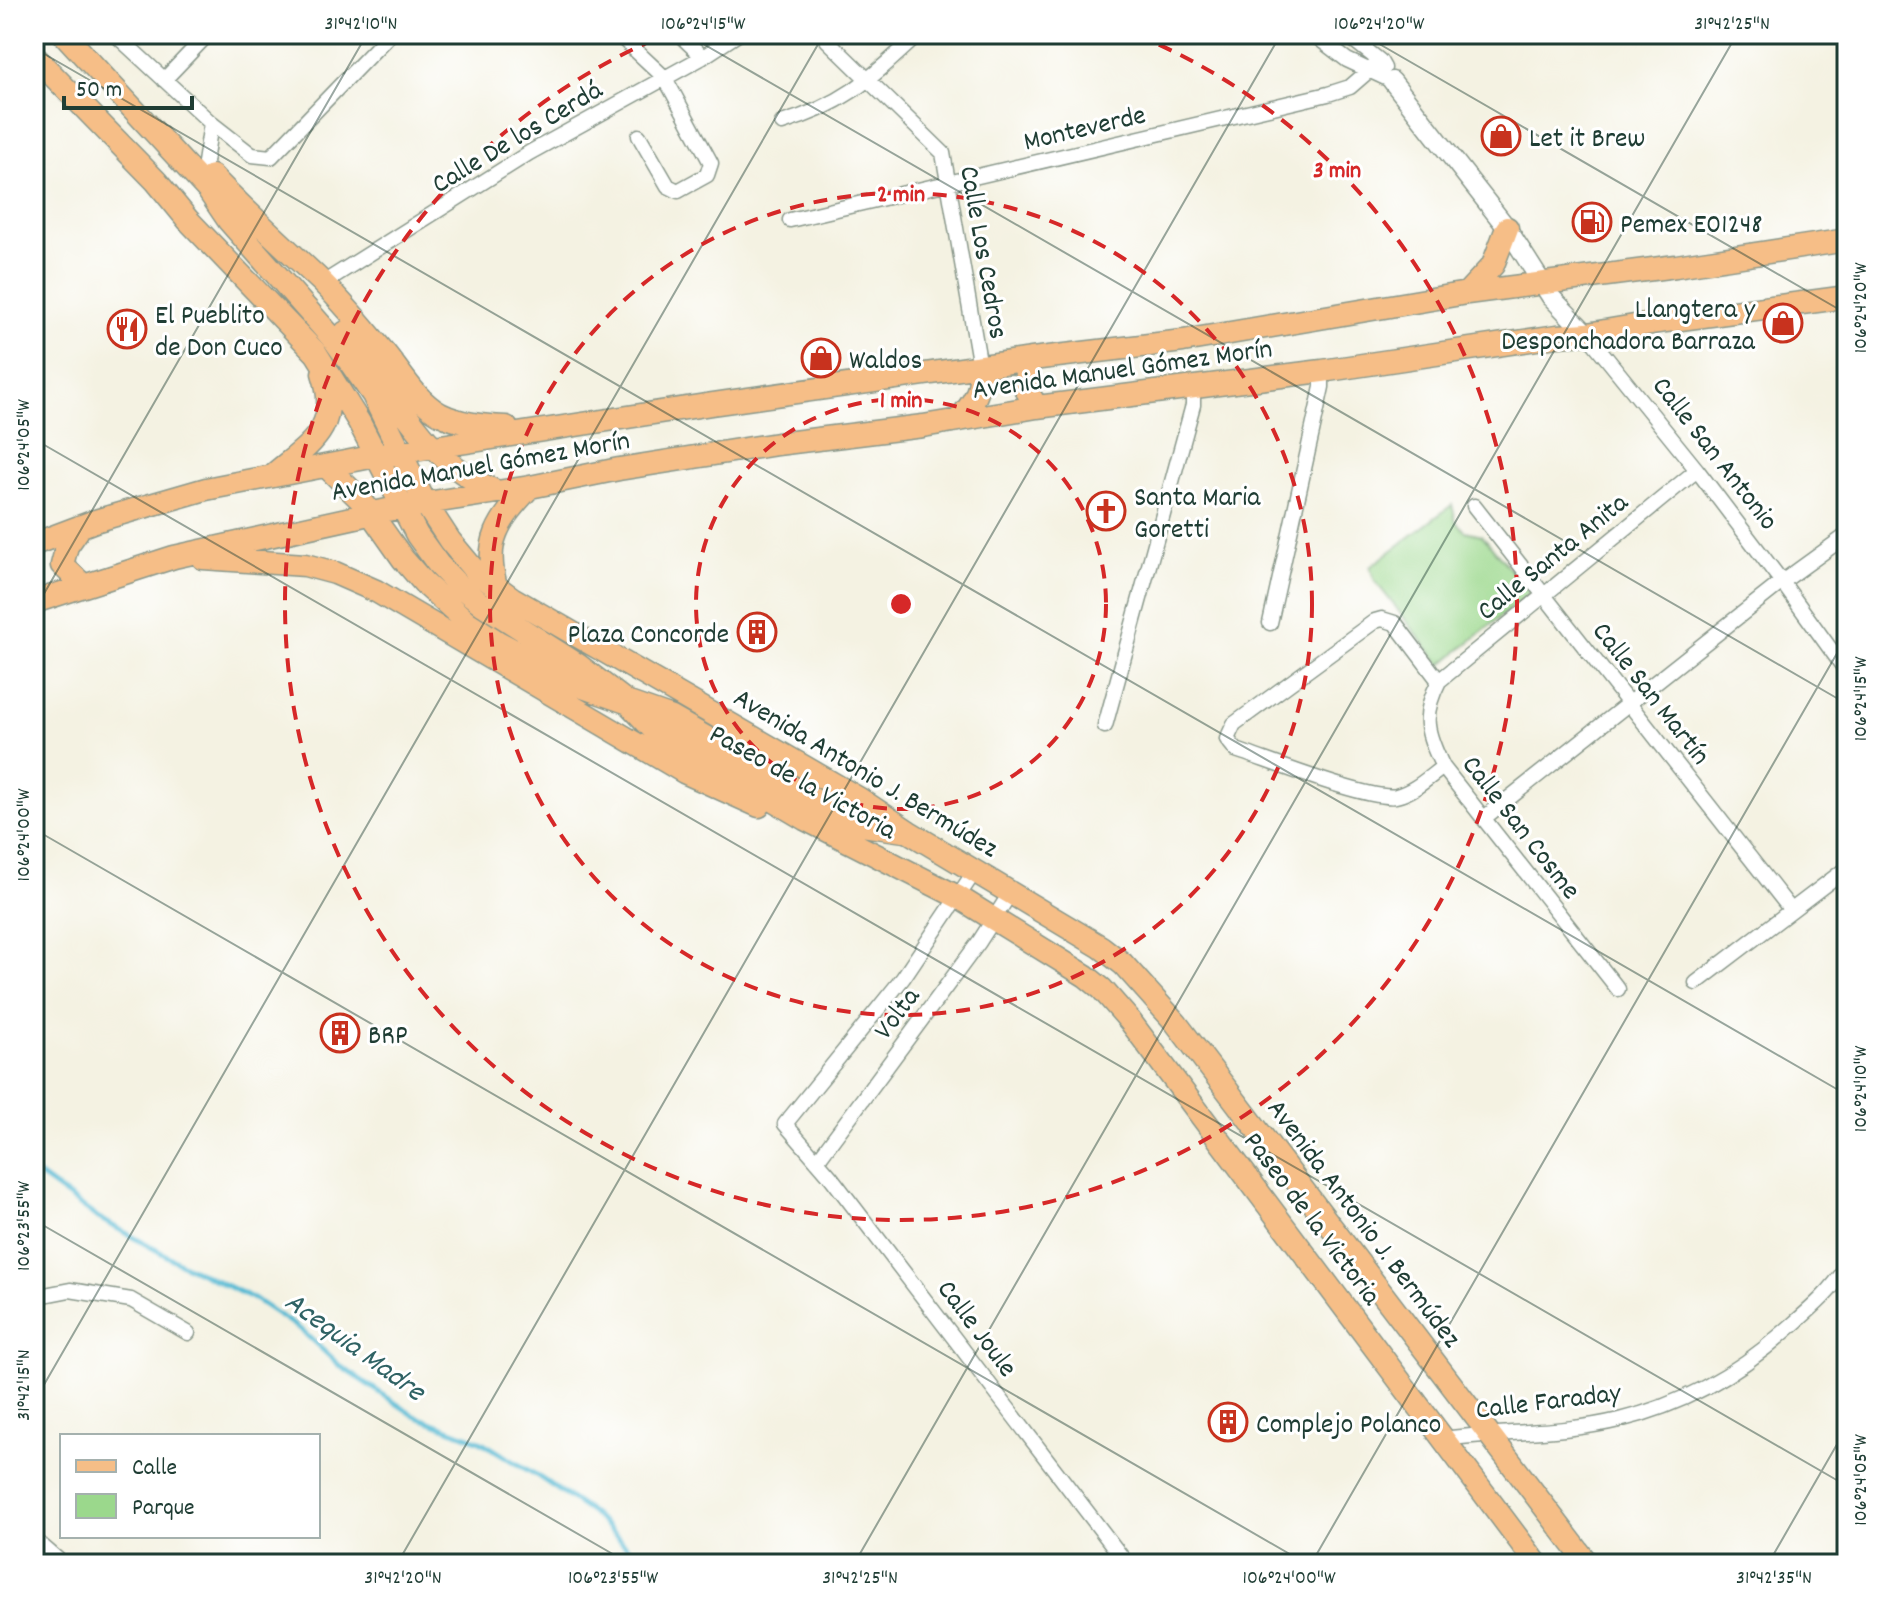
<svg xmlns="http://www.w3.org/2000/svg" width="1881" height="1598" font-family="Dekko,sans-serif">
  <rect width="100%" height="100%" fill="#fff"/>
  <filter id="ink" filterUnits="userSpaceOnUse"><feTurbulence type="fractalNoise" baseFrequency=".0125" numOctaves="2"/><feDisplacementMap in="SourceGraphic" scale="16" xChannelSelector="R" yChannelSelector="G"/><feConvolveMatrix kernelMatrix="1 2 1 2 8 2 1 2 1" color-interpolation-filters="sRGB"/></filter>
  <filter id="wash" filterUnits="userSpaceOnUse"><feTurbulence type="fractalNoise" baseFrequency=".006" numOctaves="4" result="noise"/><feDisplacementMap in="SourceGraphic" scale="32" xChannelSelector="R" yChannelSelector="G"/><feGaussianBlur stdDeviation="1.8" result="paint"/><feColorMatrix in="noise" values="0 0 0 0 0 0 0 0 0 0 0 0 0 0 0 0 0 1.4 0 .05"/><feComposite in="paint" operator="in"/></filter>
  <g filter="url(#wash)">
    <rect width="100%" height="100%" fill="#f4f2e2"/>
    <path fill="#9bd88c" stroke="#5d8a60" stroke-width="2" d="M 1452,505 L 1456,522 L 1465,531 L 1482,535 L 1530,593 L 1441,665 L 1375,581 L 1370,567 Z"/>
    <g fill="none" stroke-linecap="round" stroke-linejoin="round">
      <path stroke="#55bad3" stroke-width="5" d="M 34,1172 L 95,1216 L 178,1262 L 256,1300 L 301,1330 L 340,1366 L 415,1416 L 480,1441 L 536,1475 L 593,1514 L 645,1564"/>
    </g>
  </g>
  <g filter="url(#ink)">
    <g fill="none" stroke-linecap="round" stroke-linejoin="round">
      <g stroke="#8a988b" stroke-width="17">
        <path id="minor" d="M 115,34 L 211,123 L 252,155 L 271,157 L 390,34
          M 618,34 L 665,78 L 711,163 L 707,175 L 678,191 L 668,186 L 639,136
          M 679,34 L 703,57
          M 1313,34 L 1347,60 L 1392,81
          M 1346,34 L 1380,61 L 1384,68
          M 827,40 L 943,153 L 980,367
          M 164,80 L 208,34
          M 782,123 C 846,104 871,78 919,34
          M 204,169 L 211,123
          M 790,220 L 1328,94 L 1350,87 L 1380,61
          M 323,283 L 529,153 L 703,57 L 738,34
          M 1587,334 L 1697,470 L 1782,582 L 1847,672
          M 1474,506 L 1791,910
          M 1270,623 L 1322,387 L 1322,371
          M 1439,681 L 1395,623 L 1382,619 L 1375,621 L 1234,724 L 1227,739 L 1236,750 C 1267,760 1370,801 1396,796 C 1414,792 1429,777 1443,767
          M 1105,726 L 1193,405 L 1193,387
          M 1484,818 L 1782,582 L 1847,535
          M 975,871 L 903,978 L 785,1124 L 830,1176 L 1127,1564
          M 1696,983 L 1847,868
          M 1618,989 L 1443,767 C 1426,732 1421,716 1439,681 L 1697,470
          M 817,1161 L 979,942 L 1011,892
          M 34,1297 L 70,1290 L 131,1300 L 188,1333
          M 1443,1439 C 1501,1431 1562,1434 1619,1420 C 1681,1405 1737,1374 1784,1332 C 1807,1312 1831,1293 1847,1266
          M 34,1539 L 63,1564"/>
      </g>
      <g stroke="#8a988b" stroke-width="21">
        <path id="tertiary" d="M 1392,81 L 1507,228 L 1551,297 L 1587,334"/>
      </g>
      <g stroke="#8a988b" stroke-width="25">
        <path id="primary" d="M 64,34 L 208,190 L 229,221 L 335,341 L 373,395 L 425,503 L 450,541 L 475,571 L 512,598 L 858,798 L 909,832 L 1101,947 L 1123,964 L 1176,1023 L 1588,1564
          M 34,56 L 156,181 L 188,220 L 316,353 L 359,422 L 417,535 L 438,564 L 458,585 L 482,604 L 578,665 L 628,703 L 652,728 L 673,741 L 805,819 L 958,897 L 1086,976 L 1102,989 L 1130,1021 L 1537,1564
          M 212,176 C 247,213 285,247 322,282 C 343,303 364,328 383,351 C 400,371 416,401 440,414 C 460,424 484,426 506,427
          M 1467,293 L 1493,265 L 1507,228
          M 346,332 C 397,392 418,456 495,491
          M 1032,359 L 1026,372 L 1025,388 L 1037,407
          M 959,419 C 974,403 982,390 980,367
          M 327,467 L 362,501 L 403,559 L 424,583 L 467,622 L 498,642 L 583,687 L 672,718 L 846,818 L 862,825 L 904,831
          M 273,475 C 311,443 341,428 323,373
          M 81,526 L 67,546 L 62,565 L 82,584
          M 34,544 L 95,521 L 206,489 L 376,456 L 712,404 L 1032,359 L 1183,341 L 1467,293 L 1676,266 L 1847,240
          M 203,558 L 305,565 L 335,573 L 376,591 L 684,772 L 759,806
          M 497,589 C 482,542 499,520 530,487
          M 34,602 L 174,557 L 401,507 L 530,487 L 619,469 L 777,444 L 923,426 L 1037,407 L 1322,371 L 1557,336 L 1587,334 L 1658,322 L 1847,297"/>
      </g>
      <use href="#minor" stroke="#fff" stroke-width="14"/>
      <use href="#tertiary" stroke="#fff" stroke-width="18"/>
      <use href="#primary" stroke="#f6be87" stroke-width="22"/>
    </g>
  </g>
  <path fill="none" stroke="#1f3d34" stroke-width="2" stroke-opacity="0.45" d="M 686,34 L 1847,704M 1362,34 L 1847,314M 34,48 L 1847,1095M 34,439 L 1847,1486M 34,611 L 367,34M 34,829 L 1307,1564M 34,1220 L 630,1564M 34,1402 L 824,34M 397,1564 L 1281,34M 854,1564 L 1737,34M 1311,1564 L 1847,636M 1768,1564 L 1847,1427"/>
  <g fill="none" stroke="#d62828" stroke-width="4" stroke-dasharray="14 10">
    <circle cx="901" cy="604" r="205"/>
    <circle cx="901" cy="604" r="411"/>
    <path d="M1137 35A616 616 0 1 1 665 35"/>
  </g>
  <defs>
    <g id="shop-ring" transform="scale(2)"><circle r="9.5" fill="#fff" stroke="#c8321e" stroke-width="1.5"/><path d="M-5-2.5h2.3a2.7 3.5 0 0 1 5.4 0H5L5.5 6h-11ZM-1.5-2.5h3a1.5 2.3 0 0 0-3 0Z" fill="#c8321e"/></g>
    <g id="fuel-ring" transform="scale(2)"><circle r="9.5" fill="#fff" stroke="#c8321e" stroke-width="1.5"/><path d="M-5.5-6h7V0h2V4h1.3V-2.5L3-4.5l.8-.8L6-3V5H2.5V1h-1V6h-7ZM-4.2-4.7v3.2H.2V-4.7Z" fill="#c8321e"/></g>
    <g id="restaurant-ring" transform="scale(2)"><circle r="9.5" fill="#fff" stroke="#c8321e" stroke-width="1.5"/><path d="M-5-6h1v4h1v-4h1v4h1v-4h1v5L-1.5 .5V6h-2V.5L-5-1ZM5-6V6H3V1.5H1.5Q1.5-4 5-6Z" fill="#c8321e"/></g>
    <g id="church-ring" transform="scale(2)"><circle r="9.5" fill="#fff" stroke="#c8321e" stroke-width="1.5"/><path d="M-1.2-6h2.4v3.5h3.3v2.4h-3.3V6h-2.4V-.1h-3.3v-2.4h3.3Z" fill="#c8321e"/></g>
    <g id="building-ring" transform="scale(2)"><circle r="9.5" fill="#fff" stroke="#c8321e" stroke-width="1.5"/><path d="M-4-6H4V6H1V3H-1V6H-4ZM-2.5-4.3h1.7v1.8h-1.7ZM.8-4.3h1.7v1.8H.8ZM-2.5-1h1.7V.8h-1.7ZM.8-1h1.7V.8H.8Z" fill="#c8321e"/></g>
  </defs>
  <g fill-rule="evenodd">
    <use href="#shop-ring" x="1501" y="136"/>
    <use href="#fuel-ring" x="1592" y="222"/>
    <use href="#shop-ring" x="1783" y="323"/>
    <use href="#restaurant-ring" x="127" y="329"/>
    <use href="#shop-ring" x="821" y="358"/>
    <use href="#church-ring" x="1106" y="511"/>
    <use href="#building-ring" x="757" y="632"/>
    <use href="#building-ring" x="340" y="1033"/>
    <use href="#building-ring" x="1228" y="1422"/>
  </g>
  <g text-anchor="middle" stroke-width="6" stroke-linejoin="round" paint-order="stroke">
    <g font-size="28" fill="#1f3d34" stroke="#fff">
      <text transform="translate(1084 126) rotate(-13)" y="10">Monteverde</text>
      <text transform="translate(516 135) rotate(-31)" y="10">Calle De los Cerdá</text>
      <text transform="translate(986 252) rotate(80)" y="10">Calle Los Cedros</text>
      <text transform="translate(1122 367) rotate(-8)" y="10">Avenida Manuel Gómez Morín</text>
      <text transform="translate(1717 452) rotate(52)" y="10">Calle San Antonio</text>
      <text transform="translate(480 464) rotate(-10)" y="10">Avenida Manuel Gómez Morín</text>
      <text transform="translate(1551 555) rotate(-39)" y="10">Calle Santa Anita</text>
      <text transform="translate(1653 692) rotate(52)" y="10">Calle San Martín</text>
      <text transform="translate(867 771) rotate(31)" y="10">Avenida Antonio J. Bermúdez</text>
      <text transform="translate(804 780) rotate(29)" y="10">Paseo de la Victoria</text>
      <text transform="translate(1523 826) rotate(52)" y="10">Calle San Cosme</text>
      <text transform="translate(895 1012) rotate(-53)" y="10">Volta</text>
      <text transform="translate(1314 1217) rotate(53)" y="10">Paseo de la Victoria</text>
      <text transform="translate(1366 1222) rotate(53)" y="10">Avenida Antonio J. Bermúdez</text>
      <text transform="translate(979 1327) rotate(53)" y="10">Calle Joule</text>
      <text transform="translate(1548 1399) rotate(-7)" y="10">Calle Faraday</text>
    </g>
    <g font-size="28" fill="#1f3d34" stroke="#fff" text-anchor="start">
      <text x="1529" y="146">Let it Brew</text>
      <text x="1620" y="232">Pemex E01248</text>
      <text x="1755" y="317" text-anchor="end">Llangtera y<tspan x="1755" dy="32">Desponchadora Barraza</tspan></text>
      <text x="155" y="323">El Pueblito<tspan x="155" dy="32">de Don Cuco</tspan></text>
      <text x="849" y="368">Waldos</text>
      <text x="1134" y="505">Santa Maria<tspan x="1134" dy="32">Goretti</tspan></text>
      <text x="729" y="642" text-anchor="end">Plaza Concorde</text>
      <text x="368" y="1043">BRP</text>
      <text x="1256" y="1432">Complejo Polanco</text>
    </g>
    <g font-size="30" font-style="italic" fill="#2f6264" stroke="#fff">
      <text transform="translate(356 1345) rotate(36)" y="10">Acequia Madre</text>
    </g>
  </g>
  <circle cx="901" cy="604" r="12" fill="#d62828" stroke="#fff" stroke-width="4"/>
  <g font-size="24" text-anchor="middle" font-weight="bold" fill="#d62828" stroke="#fff" stroke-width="6" stroke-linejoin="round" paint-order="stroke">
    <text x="1337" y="177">3 min</text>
    <text x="901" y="201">2 min</text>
    <text x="901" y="407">1 min</text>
  </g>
  <rect width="1881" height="1598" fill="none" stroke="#fff" stroke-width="88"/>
  <rect x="60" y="1434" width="260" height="104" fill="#ffffff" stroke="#a5b1ae" stroke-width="2"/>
  <rect x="76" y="1460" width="40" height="12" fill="#f6be87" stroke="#a5b1ae" stroke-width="2"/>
  <text x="132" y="1474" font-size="24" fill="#1f3d34">Calle</text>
  <rect x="76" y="1494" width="40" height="24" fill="#9bd88c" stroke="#a5b1ae" stroke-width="2"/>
  <text x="132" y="1514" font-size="24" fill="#1f3d34">Parque</text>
  <path d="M64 96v12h128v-12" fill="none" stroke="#1f3d34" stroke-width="4"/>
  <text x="76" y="96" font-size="24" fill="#1f3d34" stroke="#ffffff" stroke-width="6" paint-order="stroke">50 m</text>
  <rect x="44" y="44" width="1793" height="1510" fill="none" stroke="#1f3d34" stroke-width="3"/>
  <g font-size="20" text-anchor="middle" fill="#1f3d34">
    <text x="361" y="29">31°42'10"N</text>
    <text x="703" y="29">106°24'15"W</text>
    <text x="1379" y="29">106°24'20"W</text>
    <text x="1732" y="29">31°42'25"N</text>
    <text transform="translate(1859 308) rotate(-90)" y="7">106°24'20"W</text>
    <text transform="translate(22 445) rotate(-90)" y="7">106°24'05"W</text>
    <text transform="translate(1859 699) rotate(-90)" y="7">106°24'15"W</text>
    <text transform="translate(22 835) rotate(-90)" y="7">106°24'00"W</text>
    <text transform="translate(1859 1089) rotate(-90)" y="7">106°24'10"W</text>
    <text transform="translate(22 1226) rotate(-90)" y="7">106°23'55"W</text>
    <text transform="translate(22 1385) rotate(-90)" y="7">31°42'15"N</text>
    <text transform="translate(1859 1480) rotate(-90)" y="7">106°24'05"W</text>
    <text x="403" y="1583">31°42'20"N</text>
    <text x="613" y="1583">106°23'55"W</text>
    <text x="860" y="1583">31°42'25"N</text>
    <text x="1289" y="1583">106°24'00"W</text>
    <text x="1774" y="1583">31°42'35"N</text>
  </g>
</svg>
